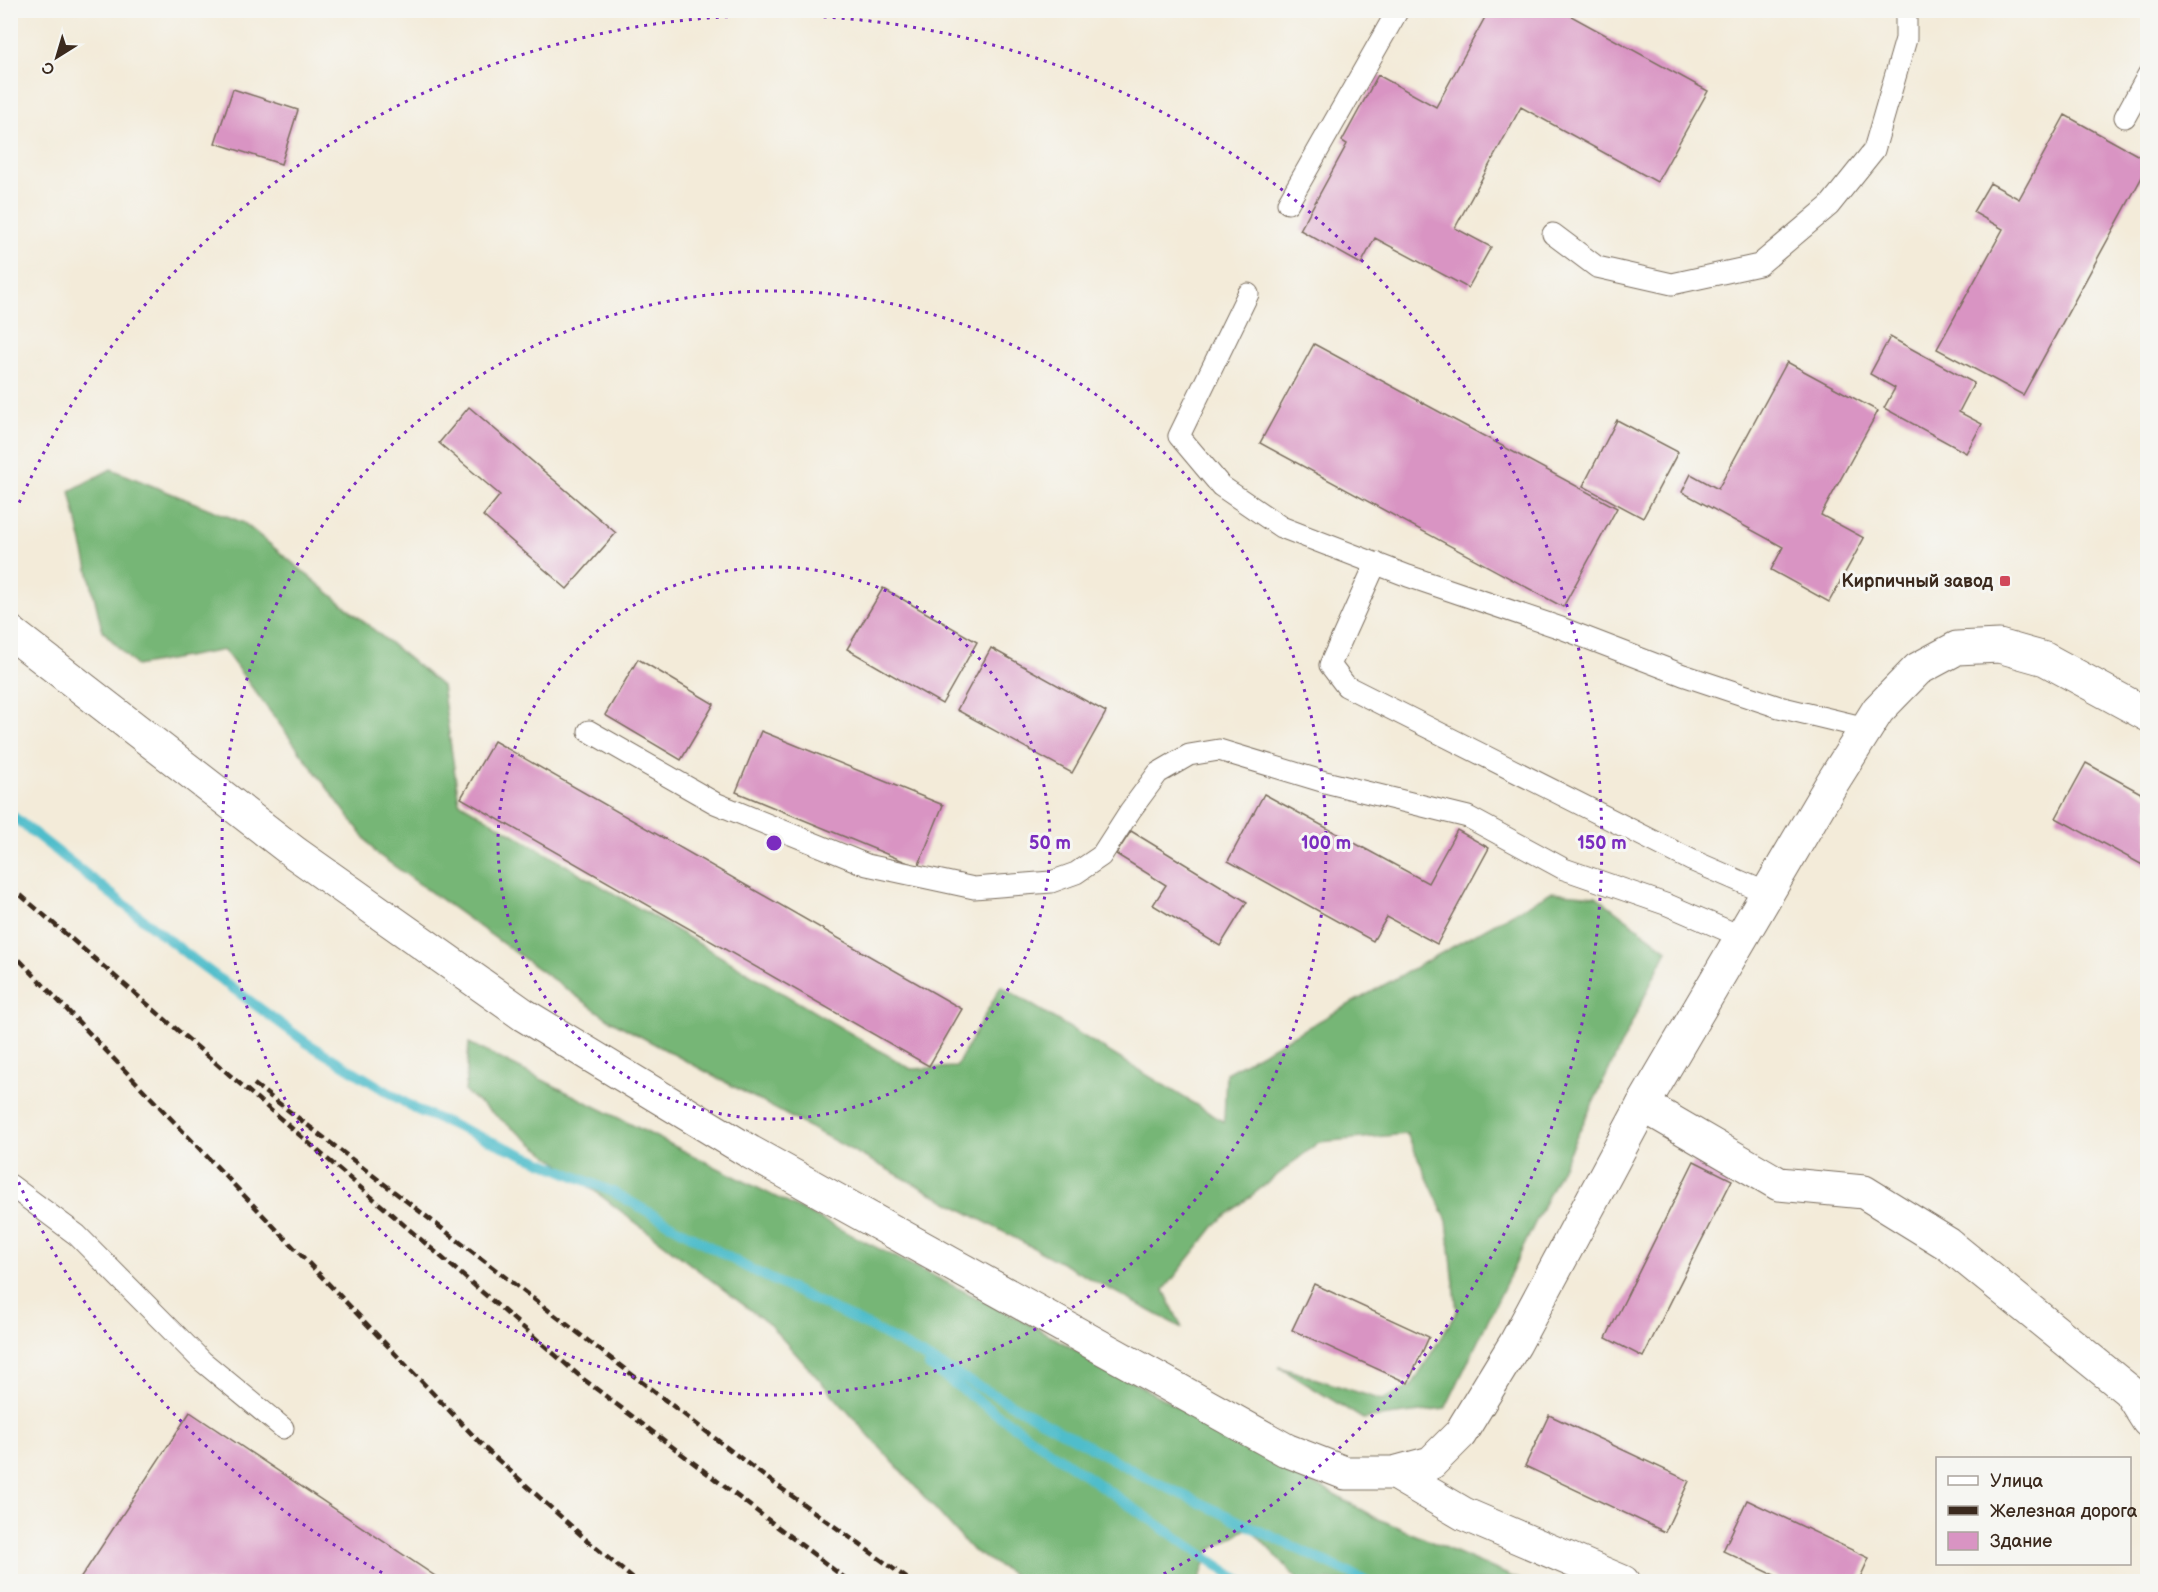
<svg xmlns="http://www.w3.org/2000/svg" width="2158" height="1592" font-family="'Balsamiq Sans',sans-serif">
  <rect width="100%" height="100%" fill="#f6f6f2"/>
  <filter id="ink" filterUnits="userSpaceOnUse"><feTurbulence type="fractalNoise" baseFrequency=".0167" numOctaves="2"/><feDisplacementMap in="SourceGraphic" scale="12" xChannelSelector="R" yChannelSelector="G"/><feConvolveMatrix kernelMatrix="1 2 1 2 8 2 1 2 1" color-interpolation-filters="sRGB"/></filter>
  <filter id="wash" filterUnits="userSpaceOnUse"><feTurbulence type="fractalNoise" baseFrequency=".008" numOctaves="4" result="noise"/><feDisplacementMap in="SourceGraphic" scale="24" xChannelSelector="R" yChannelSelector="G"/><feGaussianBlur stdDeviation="1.35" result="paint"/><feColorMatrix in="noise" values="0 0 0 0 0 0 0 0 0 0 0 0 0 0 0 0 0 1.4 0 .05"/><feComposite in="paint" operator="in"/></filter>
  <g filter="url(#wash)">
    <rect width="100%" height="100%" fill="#f3ebd9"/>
    <path fill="#76b676" stroke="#58704a" stroke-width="1.5" d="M 111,469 L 244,523 L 442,686 L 459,802 L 911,1069 L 956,1067 L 1001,986 L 1224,1122 L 1226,1073 L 1551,892 L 1596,896 L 1667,950 L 1445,1409 L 1363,1419 L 1279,1367 L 1382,1400 L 1411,1387 L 1457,1311 L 1447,1221 L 1407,1134 L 1319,1142 L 1217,1223 L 1164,1290 L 1182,1328 L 610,1020 L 376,853 L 224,650 L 136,666 L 102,630 L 70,491 Z
      M 469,1043 L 1033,1326 L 1374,1517 L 1522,1581 L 1299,1581 L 1249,1527 L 1209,1551 L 1199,1581 L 1024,1581 L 973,1551 L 770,1325 L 465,1092 Z"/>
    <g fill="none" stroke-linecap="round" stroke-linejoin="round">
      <path stroke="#50bdcb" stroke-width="10" d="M 10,814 L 197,962 L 307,1043 L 419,1111 L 613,1192 L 748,1268 L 868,1326 L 1147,1478 L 1368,1582
        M 929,1366 L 1057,1456 L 1242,1582"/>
    </g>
    <g id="blocks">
      <path fill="#d994c3" d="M 1489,10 L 1574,10 L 1571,16 L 1708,91 L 1657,182 L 1521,107 L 1455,228 L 1491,247 L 1468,288 L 1375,238 L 1361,264 L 1300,230 L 1347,144 L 1342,141 L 1378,75 L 1436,107 Z
        M 233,89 L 298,110 L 281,164 L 215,143 Z
        M 2065,115 L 2148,161 L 2148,166 L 2023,395 L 1937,349 L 2003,229 L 1973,212 L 1990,183 L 2019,199 Z
        M 1890,337 L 1974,383 L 1959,412 L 1982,424 L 1966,453 L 1884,408 L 1895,388 L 1870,374 Z
        M 1314,344 L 1617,508 L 1563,607 L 1260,443 Z
        M 1787,362 L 1878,411 L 1821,515 L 1864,538 L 1829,602 L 1771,570 L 1783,547 L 1682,492 L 1691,474 L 1718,489 Z
        M 469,407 L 616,533 L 567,589 L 483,516 L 500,495 L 439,443 Z
        M 1617,420 L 1678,452 L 1643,518 L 1583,486 Z
        M 883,588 L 977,642 L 942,704 L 847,649 Z
        M 991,648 L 1106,712 L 1072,773 L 957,710 Z
        M 638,659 L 714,704 L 681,760 L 605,715 Z
        M 761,731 L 943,805 L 918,867 L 736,792 Z
        M 494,741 L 962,1009 L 929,1066 L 461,798 Z
        M 2086,763 L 2148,797 L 2148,868 L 2056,818 Z
        M 1264,794 L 1428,883 L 1457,830 L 1489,848 L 1437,944 L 1387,917 L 1373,941 L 1228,861 Z
        M 1131,831 L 1247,902 L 1220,946 L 1153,905 L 1166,885 L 1116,854 Z
        M 1694,1161 L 1732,1180 L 1643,1357 L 1606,1338 Z
        M 1314,1284 L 1429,1337 L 1408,1383 L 1292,1330 Z
        M 190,1412 L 444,1582 L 78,1582 Z
        M 1549,1415 L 1689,1481 L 1665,1532 L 1525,1466 Z
        M 1747,1500 L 1869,1558 L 1858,1582 L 1789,1582 L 1723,1551 Z"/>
    </g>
  </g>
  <g filter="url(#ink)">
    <use href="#blocks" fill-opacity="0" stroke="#7b6e5f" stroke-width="1.5"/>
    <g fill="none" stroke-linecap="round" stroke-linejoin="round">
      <g stroke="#7b6e5f" stroke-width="23">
        <path id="service" d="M 2125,117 L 2148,75
          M 1288,203 L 1398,10
          M 1553,234 L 1597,267 L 1672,284 L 1759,265 L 1829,206 L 1874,150 L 1906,39 L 1906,10
          M 1248,294 L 1179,436 L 1221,486 L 1281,527 L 1408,576 L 1561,628 L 1683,675 L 1779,707 L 1866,728
          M 1376,563 L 1330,665 L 1346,686 L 1691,860 L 1767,893
          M 589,731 L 715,803 L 867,865 L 974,888 L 1051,882 L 1076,873 L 1101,856 L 1130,811 L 1158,773 L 1189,755 L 1219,750 L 1325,782 L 1468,817 L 1564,869 L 1668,905 L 1742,937
          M 10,1185 L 77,1235 L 202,1361 L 283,1428"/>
      </g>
      <g stroke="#7b6e5f" stroke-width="35">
        <path id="minor" d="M 1643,1105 L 1779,1184 L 1864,1192 L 1948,1244 L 2129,1391 L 2148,1421
          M 1394,1473 L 1464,1514 L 1623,1582"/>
      </g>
      <g stroke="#7b6e5f" stroke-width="35">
        <path id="tertiary" d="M 10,632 L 295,853 L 524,1015 L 750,1152 L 1286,1450 L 1345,1473 L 1394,1473 L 1431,1463 L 1460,1434 L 1515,1344 L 1643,1105 L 1832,783 L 1878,710 L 1918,669 L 1957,648 L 1999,646 L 2045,659 L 2148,715"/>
      </g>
      <use href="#service" stroke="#fff" stroke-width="21"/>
      <use href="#minor" stroke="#fff" stroke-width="33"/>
      <use href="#tertiary" stroke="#fff" stroke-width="33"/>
      <path stroke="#3b2a1e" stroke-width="4.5" stroke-dasharray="9 4.5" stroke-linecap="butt" d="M 10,886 L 582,1378 L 850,1582
        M 10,950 L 487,1450 L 590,1543 L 637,1582
        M 254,1084 L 764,1476 L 912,1582"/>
    </g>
  </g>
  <g fill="none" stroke="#7b2cbf" stroke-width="3" stroke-dasharray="3 6">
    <circle cx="774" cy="843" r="276"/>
    <circle cx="774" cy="843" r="552"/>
    <path d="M398 1581A828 828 0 0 1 12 1167M12 519A828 828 0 1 1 1150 1581"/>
  </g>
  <rect fill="#d1495b" stroke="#f6f6f2" stroke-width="2" x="1999" y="575" width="12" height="12" rx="3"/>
  <g text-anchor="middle" stroke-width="6" stroke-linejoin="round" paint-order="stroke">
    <g font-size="18" font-weight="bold" fill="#3b2a1e" stroke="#f6f6f2" text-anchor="end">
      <text x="1993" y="587">Кирпичный завод</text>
    </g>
  </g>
  <circle cx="774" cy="843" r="9" fill="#7b2cbf" stroke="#f6f6f2" stroke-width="3"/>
  <g font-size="18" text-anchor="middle" font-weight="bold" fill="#7b2cbf" stroke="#f6f6f2" stroke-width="6" stroke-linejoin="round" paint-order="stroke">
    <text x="1050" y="849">50 m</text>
    <text x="1326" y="849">100 m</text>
    <text x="1602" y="849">150 m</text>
  </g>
  <rect width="2158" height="1592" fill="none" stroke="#f6f6f2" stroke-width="36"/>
  <rect x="1936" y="1457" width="195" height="108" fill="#f6f6f2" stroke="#aba49d" stroke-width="1.5"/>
  <rect x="1948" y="1476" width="30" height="9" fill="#ffffff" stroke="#aba49d" stroke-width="1.5"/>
  <text x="1990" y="1487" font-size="18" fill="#3b2a1e">Улица</text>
  <rect x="1948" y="1506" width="30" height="9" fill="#3b2a1e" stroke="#aba49d" stroke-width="1.5"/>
  <text x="1990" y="1517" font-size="18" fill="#3b2a1e">Железная дорога</text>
  <rect x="1948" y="1532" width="30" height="18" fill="#d994c3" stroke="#aba49d" stroke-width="1.5"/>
  <text x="1990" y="1547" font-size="18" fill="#3b2a1e">Здание</text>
  <g transform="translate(57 57) rotate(217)" stroke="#f6f6f2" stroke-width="4.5" paint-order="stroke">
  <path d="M0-4.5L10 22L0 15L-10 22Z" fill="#3b2a1e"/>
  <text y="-9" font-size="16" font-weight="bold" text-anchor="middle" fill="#3b2a1e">С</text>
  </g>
</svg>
